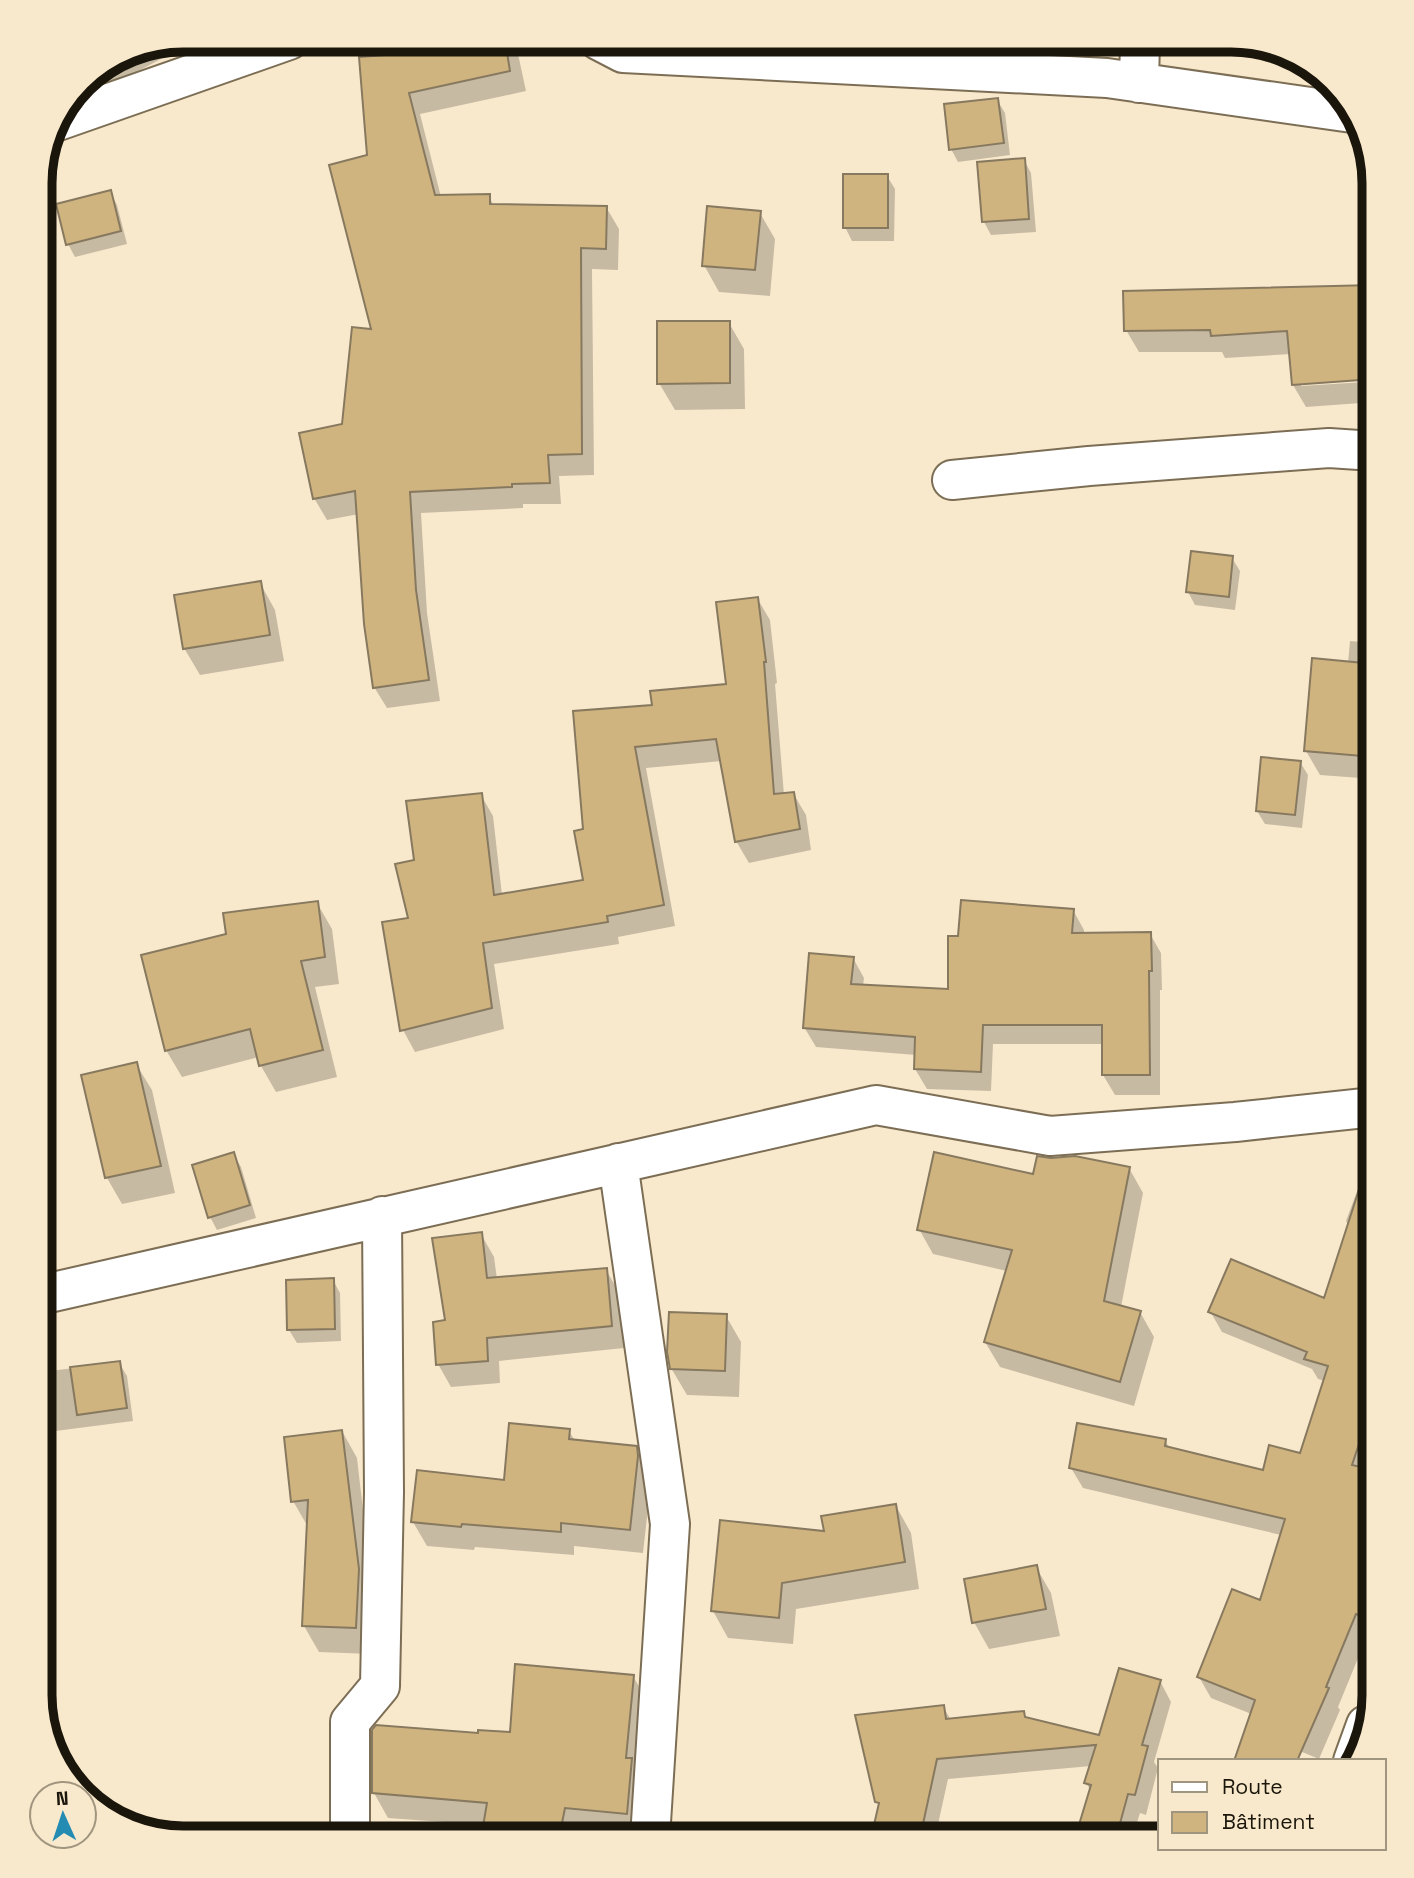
<svg xmlns="http://www.w3.org/2000/svg" width="1414" height="1878" font-family="'Space Grotesk',sans-serif">
  <rect width="100%" height="100%" fill="#f9e9cc"/>
  <path fill="#0003" fill-rule="evenodd" d="M 461,40 L 515,40 L 526,91 L 420,114 L 441,197 L 489,196 L 494,206 L 606,207 L 619,229 L 618,270 L 592,269 L 594,475 L 559,476 L 561,504 L 523,504 L 523,508 L 421,513 L 427,613 L 440,701 L 387,708 L 374,687 L 359,514 L 327,520 L 314,498 L 344,426 L 374,331 L 369,156 L 361,59 L 464,51 Z
    M 1026,40 L 1101,40 L 1097,79 L 1039,73 L 1025,48 Z
    M 175,42 L 178,50 L 123,79 L 122,77 L 84,94 L 80,87 L 89,76 L 129,51 Z
    M 997,100 L 1005,113 L 1010,155 L 958,162 L 951,149 Z
    M 1024,160 L 1031,173 L 1036,232 L 991,235 L 984,222 Z
    M 887,176 L 895,189 L 894,241 L 852,241 L 845,227 Z
    M 110,192 L 117,205 L 127,244 L 75,257 L 68,244 Z
    M 760,213 L 775,239 L 770,296 L 719,292 L 704,265 Z
    M 1374,287 L 1374,420 L 1371,420 L 1361,403 L 1306,407 L 1293,385 L 1291,354 L 1225,358 L 1222,352 L 1139,352 L 1126,330 ZM 1365,378 L 1365,382 L 1301,386 L 1301,383 Z
    M 729,323 L 744,349 L 745,409 L 675,410 L 659,383 Z
    M 1232,558 L 1240,571 L 1235,610 L 1195,605 L 1188,592 Z
    M 260,583 L 275,610 L 284,661 L 200,675 L 184,648 Z
    M 757,598 L 770,620 L 777,683 L 775,684 L 784,795 L 793,793 L 806,815 L 811,850 L 749,863 L 736,841 L 722,761 L 646,768 L 675,926 L 618,937 L 619,944 L 494,964 L 504,1029 L 415,1052 L 403,1030 L 410,919 L 416,861 L 481,795 L 493,816 L 502,895 L 585,881 L 585,831 L 654,706 L 728,685 Z
    M 1350,641 L 1374,643 L 1374,779 L 1320,775 L 1306,751 L 1348,663 Z
    M 1300,762 L 1308,775 L 1302,828 L 1265,824 L 1257,811 Z
    M 317,903 L 332,929 L 339,984 L 315,987 L 337,1077 L 276,1092 L 261,1066 L 259,1057 L 182,1077 L 166,1050 L 228,935 Z
    M 1073,910 L 1084,930 L 1084,934 L 1150,934 L 1161,953 L 1162,990 L 1160,990 L 1160,1095 L 1115,1095 L 1103,1075 L 1104,1044 L 993,1044 L 991,1091 L 927,1089 L 915,1069 L 916,1055 L 816,1047 L 804,1027 L 853,958 L 864,978 L 863,986 L 949,990 L 960,937 Z
    M 1374,956 L 1374,1006 L 1366,993 Z
    M 136,1064 L 152,1090 L 175,1193 L 122,1204 L 107,1178 L 83,1076 Z
    M 1372,1151 L 1374,1152 L 1374,1454 L 1368,1471 L 1374,1472 L 1374,1636 L 1368,1634 L 1338,1707 L 1340,1710 L 1319,1759 L 1266,1737 L 1254,1715 L 1211,1698 L 1199,1677 L 1261,1602 L 1281,1535 L 1083,1488 L 1071,1468 L 1165,1440 L 1170,1449 L 1264,1472 L 1301,1455 L 1325,1381 L 1318,1379 L 1312,1369 L 1222,1332 L 1210,1311 L 1325,1301 L 1349,1226 L 1346,1221 Z
    M 233,1154 L 241,1167 L 256,1218 L 217,1230 L 210,1217 Z
    M 1129,1168 L 1143,1193 L 1121,1307 L 1140,1312 L 1154,1337 L 1134,1406 L 1000,1367 L 985,1342 L 1007,1271 L 933,1254 L 919,1229 L 1035,1176 Z
    M 481,1234 L 494,1257 L 497,1279 L 606,1270 L 619,1292 L 624,1348 L 499,1361 L 500,1383 L 451,1387 L 438,1364 L 447,1321 Z
    M 333,1280 L 340,1293 L 341,1341 L 297,1343 L 289,1330 Z
    M 726,1316 L 741,1342 L 739,1397 L 687,1395 L 671,1368 Z
    M 119,1363 L 127,1376 L 133,1421 L 40,1433 L 40,1372 Z
    M 342,1431 L 357,1458 L 373,1597 L 371,1654 L 319,1652 L 304,1626 L 308,1527 L 293,1501 Z
    M 569,1431 L 575,1441 L 636,1447 L 649,1472 L 651,1481 L 643,1553 L 574,1546 L 574,1555 L 475,1547 L 474,1550 L 427,1546 L 413,1522 L 506,1482 Z
    M 896,1506 L 911,1533 L 919,1589 L 796,1609 L 793,1644 L 728,1638 L 713,1611 L 826,1533 Z
    M 1036,1567 L 1051,1593 L 1060,1636 L 989,1649 L 974,1622 Z
    M 633,1676 L 647,1701 L 640,1838 L 578,1832 L 577,1838 L 483,1838 L 485,1825 L 388,1818 L 374,1793 L 479,1735 L 511,1734 Z
    M 1160,1681 L 1171,1702 L 1154,1762 L 1158,1768 L 1146,1815 L 1140,1813 L 1132,1838 L 1077,1838 L 1091,1791 L 1086,1783 L 1091,1766 L 948,1779 L 935,1838 L 873,1838 L 880,1806 L 877,1802 L 943,1707 L 951,1720 L 1024,1713 L 1027,1719 L 1100,1737 Z"/>
  <path fill="#d0b47f" stroke="#87795f" stroke-width="2" d="M 506,46 L 510,71 L 409,93 L 435,195 L 490,194 L 490,204 L 607,206 L 606,249 L 581,248 L 582,454 L 548,455 L 550,483 L 512,484 L 512,487 L 410,492 L 416,590 L 429,680 L 373,688 L 364,624 L 355,491 L 313,499 L 299,433 L 342,424 L 352,327 L 371,329 L 329,165 L 367,155 L 359,57 Z
    M 998,98 L 1004,143 L 949,150 L 944,104 Z
    M 1025,158 L 1029,219 L 982,222 L 977,162 Z
    M 843,174 L 888,174 L 888,228 L 843,228 Z
    M 111,190 L 121,231 L 66,245 L 56,204 Z
    M 707,206 L 761,211 L 755,270 L 702,266 Z
    M 1374,285 L 1374,379 L 1292,385 L 1287,331 L 1211,336 L 1210,330 L 1124,331 L 1123,291 Z
    M 657,321 L 730,321 L 730,383 L 657,384 Z
    M 1191,551 L 1233,556 L 1229,597 L 1186,592 Z
    M 261,581 L 270,635 L 183,649 L 174,595 Z
    M 758,597 L 766,662 L 764,662 L 774,794 L 794,792 L 800,829 L 735,842 L 716,739 L 635,747 L 664,905 L 607,916 L 608,922 L 483,943 L 492,1008 L 400,1031 L 382,922 L 408,918 L 395,864 L 414,860 L 406,801 L 482,793 L 494,895 L 583,880 L 574,831 L 583,829 L 573,711 L 652,705 L 650,691 L 726,684 L 716,602 Z
    M 1312,658 L 1374,664 L 1374,757 L 1304,751 Z
    M 1261,757 L 1301,761 L 1295,815 L 1256,811 Z
    M 961,900 L 1074,909 L 1072,933 L 1151,932 L 1152,971 L 1149,971 L 1150,1075 L 1102,1075 L 1102,1025 L 983,1025 L 981,1072 L 914,1069 L 915,1037 L 803,1028 L 809,953 L 854,957 L 851,984 L 948,989 L 948,936 L 958,936 Z
    M 318,901 L 325,957 L 301,961 L 323,1050 L 259,1066 L 250,1029 L 165,1051 L 141,955 L 226,934 L 223,913 Z
    M 137,1062 L 161,1166 L 105,1178 L 81,1075 Z
    M 234,1152 L 250,1205 L 208,1218 L 192,1165 Z
    M 934,1152 L 1033,1174 L 1037,1156 L 1051,1158 L 1075,1156 L 1130,1167 L 1104,1301 L 1141,1311 L 1120,1382 L 984,1342 L 1012,1250 L 917,1230 Z
    M 1365,1171 L 1374,1172 L 1374,1399 L 1352,1465 L 1374,1470 L 1374,1508 L 1365,1548 L 1374,1551 L 1374,1620 L 1356,1614 L 1326,1687 L 1329,1688 L 1297,1761 L 1234,1761 L 1255,1700 L 1197,1677 L 1232,1589 L 1260,1600 L 1285,1519 L 1069,1468 L 1077,1423 L 1166,1439 L 1165,1446 L 1263,1470 L 1269,1445 L 1300,1453 L 1328,1366 L 1304,1359 L 1307,1352 L 1208,1312 L 1231,1259 L 1324,1298 Z
    M 482,1232 L 487,1278 L 607,1268 L 612,1326 L 487,1338 L 488,1361 L 436,1365 L 433,1322 L 445,1320 L 432,1238 Z
    M 334,1278 L 335,1329 L 287,1330 L 286,1280 Z
    M 669,1312 L 727,1314 L 725,1371 L 670,1369 L 667,1352 Z
    M 120,1361 L 127,1408 L 77,1415 L 70,1367 Z
    M 509,1423 L 570,1429 L 569,1439 L 637,1446 L 638,1456 L 630,1530 L 561,1523 L 561,1532 L 462,1524 L 461,1527 L 411,1522 L 417,1470 L 504,1480 Z
    M 342,1430 L 359,1569 L 356,1628 L 302,1626 L 308,1500 L 291,1502 L 284,1437 Z
    M 896,1504 L 905,1562 L 782,1583 L 779,1618 L 711,1611 L 720,1520 L 824,1531 L 821,1516 Z
    M 1037,1565 L 1046,1609 L 972,1623 L 964,1579 Z
    M 515,1664 L 634,1675 L 626,1758 L 632,1758 L 627,1814 L 565,1808 L 559,1838 L 481,1838 L 487,1803 L 372,1793 L 372,1730 L 376,1725 L 478,1733 L 478,1730 L 510,1732 Z
    M 1119,1668 L 1161,1680 L 1142,1745 L 1148,1746 L 1135,1795 L 1128,1794 L 1116,1838 L 1075,1838 L 1091,1785 L 1084,1783 L 1096,1745 L 937,1759 L 920,1838 L 871,1838 L 879,1803 L 875,1802 L 855,1715 L 944,1705 L 946,1719 L 1024,1711 L 1025,1717 L 1099,1735 Z"/>
  <g fill="none" stroke-linecap="round" stroke-linejoin="round">
    <g stroke="#7c6e55" stroke-width="42">
      <path id="minor" d="M 598,40 L 623,53 L 1107,78 L 1352,113
        M 1139,83 L 1140,41
        M 55,122 L 289,40
        M 952,480 L 1089,466 L 1329,448 L 1374,451
        M 618,1163 L 670,1524 L 650,1838
        M 40,1295 L 876,1105 L 1050,1136 L 1235,1122 L 1374,1107
        M 1353,1761 L 1366,1725
        M 350,1838 L 350,1722 L 380,1686 L 384,1492 L 382,1216"/>
    </g>
    <use href="#minor" stroke="#fff" stroke-width="38"/>
  </g>
  <path d="M0 0H1414V1878H0ZM183 52H1231A131 131 0 0 1 1362 183V1695A131 131 0 0 1 1231 1826H183A131 131 0 0 1 52 1695V183A131 131 0 0 1 183 52Z" fill="#f9e9cc" fill-rule="evenodd"/>
  <path fill="none" stroke="#1b160b" stroke-width="9" d="M183 52H1231A131 131 0 0 1 1362 183V1695A131 131 0 0 1 1231 1826H183A131 131 0 0 1 52 1695V183A131 131 0 0 1 183 52Z"/>
  <rect x="1158" y="1759" width="228" height="91" fill="#f9e9cc" stroke="#a0957f" stroke-width="2"/>
  <rect x="1172" y="1782" width="35" height="10" fill="#ffffff" stroke="#a0957f" stroke-width="2"/>
  <text x="1222" y="1794" font-size="21" fill="#1b160b">Route</text>
  <rect x="1172" y="1812" width="35" height="21" fill="#d0b47f" stroke="#a0957f" stroke-width="2"/>
  <text x="1222" y="1829" font-size="21" fill="#1b160b">Bâtiment</text>
  <g transform="translate(63 1815) rotate(357)"><circle r="33" fill="#f9e9cc" stroke="#a0957f" stroke-width="2"/>
  <path d="M0-5L12 26L0 18L-12 26Z" fill="#248bb3"/>
  <text y="-10" font-size="19" font-weight="bold" text-anchor="middle" fill="#1b160b">N</text>
  </g>
</svg>
